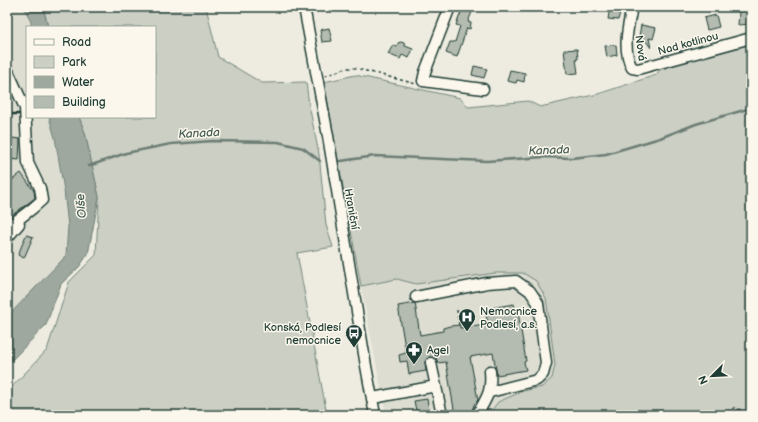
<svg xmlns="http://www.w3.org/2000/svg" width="758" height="422" font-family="'Balsamiq Sans',sans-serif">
  <rect width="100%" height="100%" fill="#eeece1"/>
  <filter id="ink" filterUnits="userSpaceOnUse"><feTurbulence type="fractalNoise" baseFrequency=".025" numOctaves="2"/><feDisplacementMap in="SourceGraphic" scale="8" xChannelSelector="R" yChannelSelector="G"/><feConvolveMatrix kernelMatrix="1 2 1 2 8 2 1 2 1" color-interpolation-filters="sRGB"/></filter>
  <g filter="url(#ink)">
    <path fill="#ddddd2" d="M 7,7 L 24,7 L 31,22 L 31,27 L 27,27 L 27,117 L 49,117 L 51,122 L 64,190 L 68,226 L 66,257 L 7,317 Z
      M 549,250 L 580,415 L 386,415 L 361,286 Z"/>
    <path fill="#cbcfc4" stroke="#75867c" d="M 43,7 L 206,7 L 218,57 L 262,83 L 306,82 L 309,105 L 319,154 L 326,225 L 333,247 L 297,253 L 327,415 L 7,415 L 7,392 L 47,350 L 69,282 L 96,255 L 99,197 L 85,133 L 79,117 L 155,117 L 155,27 L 48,27 Z
      M 751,44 L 751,415 L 488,415 L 498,402 L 523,391 L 542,387 L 552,378 L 555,365 L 546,298 L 536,281 L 523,273 L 496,273 L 416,284 L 397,279 L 361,286 L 324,82 L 355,75 L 460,98 L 468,107 L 528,101 L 540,107 L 598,94 L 656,75 L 661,68 Z"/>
    <path fill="#9fa89f" stroke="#6c7d74" d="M 24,7 L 43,7 L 48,27 L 31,27 L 31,22 Z
      M 49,117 L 79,117 L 85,133 L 99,197 L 88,254 L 79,267 L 61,284 L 46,325 L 7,365 L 7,317 L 66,256 L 68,226 L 64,190 L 55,138 Z"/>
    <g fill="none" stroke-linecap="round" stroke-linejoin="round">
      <path stroke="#6c7d74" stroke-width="2.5" d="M 341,161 L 375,156 L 487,161 L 544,157 L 572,158 L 606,154 L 660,138 L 696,124 L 751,108
        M 89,166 L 126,153 L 171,144 L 213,141 L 278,142 L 303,148 L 320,161"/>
    </g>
    <path fill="#b4bbb0" stroke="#1f3d34" d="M 463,7 L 474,7 L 468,22 L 471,23 L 470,29 L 467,28 L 457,57 L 446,53 L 450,42 L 455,42 L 460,26 L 456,25 Z
      M 610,7 L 621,9 L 618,20 L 608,19 Z
      M 739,11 L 751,11 L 751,24 L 738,25 Z
      M 716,15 L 719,27 L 707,30 L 704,18 Z
      M 641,25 L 656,28 L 653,39 L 649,38 L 651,48 L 643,37 L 639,36 Z
      M 329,28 L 332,41 L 322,42 L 320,30 Z
      M 401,42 L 404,43 L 405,46 L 413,49 L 409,58 L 402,55 L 400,59 L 388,54 L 393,45 L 397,47 L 398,43 Z
      M 616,45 L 617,55 L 607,57 L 605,46 Z
      M 577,49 L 578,59 L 576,59 L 578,73 L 567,74 L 564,50 Z
      M 474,66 L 487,69 L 484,78 L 472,75 Z
      M 510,70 L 525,73 L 524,82 L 517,80 L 516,83 L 507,81 Z
      M 12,138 L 20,139 L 19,160 L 9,159 Z
      M 21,173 L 34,191 L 35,198 L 7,219 L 7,184 Z
      M 26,235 L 33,237 L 24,258 L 18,255 Z
      M 415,303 L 420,335 L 443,331 L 443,328 L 450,326 L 460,325 L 460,328 L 488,325 L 485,309 L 514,304 L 516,312 L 518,312 L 526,361 L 524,362 L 526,370 L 497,375 L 493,353 L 470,357 L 478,400 L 475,403 L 471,412 L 468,413 L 469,415 L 455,415 L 446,362 L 438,363 L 436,358 L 429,357 L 425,361 L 426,371 L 409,374 L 407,361 L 400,362 L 399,355 L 406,353 L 398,306 Z
      M 427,399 L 430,415 L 417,415 L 414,401 Z"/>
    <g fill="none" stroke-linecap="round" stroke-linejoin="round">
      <g stroke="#1f3d34" stroke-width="13">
        <path id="minor" d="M 304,7 L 328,136 L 366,366 L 375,415
          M 450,7 L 425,72 L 423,81 L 483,89
          M 632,7 C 628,27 622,49 632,68 L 638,69 L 751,38
          M 7,69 L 25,108 L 28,163 L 40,188 L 42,200 L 33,208 L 7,228
          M 7,238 L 19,224
          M 416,297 L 487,283 L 516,281 L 530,291 L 538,303 L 546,363 L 543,374 L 537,380 L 490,392
          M 431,363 L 442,415
          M 373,398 L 436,386
          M 477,415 C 487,397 492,392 490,371"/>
      </g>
      <path stroke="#1f3d34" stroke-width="1.5" stroke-dasharray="3 3" stroke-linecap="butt" d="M 325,76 L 346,68 L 355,68 L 416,84
        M 457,310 L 459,325
        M 722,415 L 734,408 L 751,413"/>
      <use href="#minor" stroke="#fbf7ec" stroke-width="10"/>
      <path stroke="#1f3d34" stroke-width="2.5" d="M 7,114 L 19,114"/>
    </g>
  </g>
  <defs>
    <g id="hospital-pin" transform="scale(0.9)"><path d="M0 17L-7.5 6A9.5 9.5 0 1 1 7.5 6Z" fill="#1f3d34" stroke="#fbf7ec"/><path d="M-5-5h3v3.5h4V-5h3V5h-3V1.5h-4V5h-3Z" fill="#fff"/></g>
    <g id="bus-pin" transform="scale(0.9)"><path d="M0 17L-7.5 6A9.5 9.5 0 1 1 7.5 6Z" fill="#1f3d34" stroke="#fbf7ec"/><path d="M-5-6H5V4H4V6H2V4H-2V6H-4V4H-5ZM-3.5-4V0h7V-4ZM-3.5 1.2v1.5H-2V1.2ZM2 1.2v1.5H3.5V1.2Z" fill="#fff"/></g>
    <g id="pharmacy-pin" transform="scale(0.9)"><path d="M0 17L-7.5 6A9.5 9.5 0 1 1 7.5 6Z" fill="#1f3d34" stroke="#fbf7ec"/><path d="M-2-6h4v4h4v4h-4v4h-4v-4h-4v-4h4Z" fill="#fff"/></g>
  </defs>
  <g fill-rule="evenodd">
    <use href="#hospital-pin" x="467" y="317"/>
    <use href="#bus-pin" x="354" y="333"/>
    <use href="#pharmacy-pin" x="414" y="350"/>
  </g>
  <g text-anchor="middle" stroke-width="3" stroke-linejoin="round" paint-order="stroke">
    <g font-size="11" fill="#1f3d34" stroke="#fbf7ec">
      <text transform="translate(688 43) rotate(-15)" y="4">Nad kotlinou</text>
      <text transform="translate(641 48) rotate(82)" y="4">Nová</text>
      <text transform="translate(352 209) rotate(80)" y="4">Hraniční</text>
    </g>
    <g font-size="11" fill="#1f3d34" stroke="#fbf7ec" text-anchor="start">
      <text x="480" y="315">Nemocnice<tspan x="480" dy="13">Podlesí, a.s.</tspan></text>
      <text x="341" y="331" text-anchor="end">Konská, Podlesí<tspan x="341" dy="13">nemocnice</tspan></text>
      <text x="427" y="354">Agel</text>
    </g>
    <g font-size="12" font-style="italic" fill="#455d54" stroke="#fbf7ec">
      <text transform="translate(199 133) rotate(-3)" y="4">Kanada</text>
      <text transform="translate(549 150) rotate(-2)" y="4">Kanada</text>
      <text transform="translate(81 206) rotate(-95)" y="4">Olše</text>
    </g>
  </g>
  <rect width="758" height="422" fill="none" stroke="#fbf7ec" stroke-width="24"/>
  <rect x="12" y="12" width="734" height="398" fill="none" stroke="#1f3d34" stroke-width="1.5" filter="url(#ink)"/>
  <rect x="26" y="26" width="130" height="92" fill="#fbf7ec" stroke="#a3ada2"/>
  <rect x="34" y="39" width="20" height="6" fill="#fbf7ec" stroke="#a3ada2"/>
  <text x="62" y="46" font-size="12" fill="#1f3d34">Road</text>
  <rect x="34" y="56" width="20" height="12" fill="#cbcfc4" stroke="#a3ada2"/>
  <text x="62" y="66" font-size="12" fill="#1f3d34">Park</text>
  <rect x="34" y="76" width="20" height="12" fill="#9fa89f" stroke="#a3ada2"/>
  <text x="62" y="86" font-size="12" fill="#1f3d34">Water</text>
  <rect x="34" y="96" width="20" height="12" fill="#b4bbb0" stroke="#a3ada2"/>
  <text x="62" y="106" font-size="12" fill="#1f3d34">Building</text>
  <g transform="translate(712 376) rotate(246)" stroke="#fbf7ec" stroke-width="3" paint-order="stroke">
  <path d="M0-3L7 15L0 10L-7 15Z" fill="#1f3d34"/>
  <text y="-6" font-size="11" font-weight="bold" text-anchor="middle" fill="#1f3d34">N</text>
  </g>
</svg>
